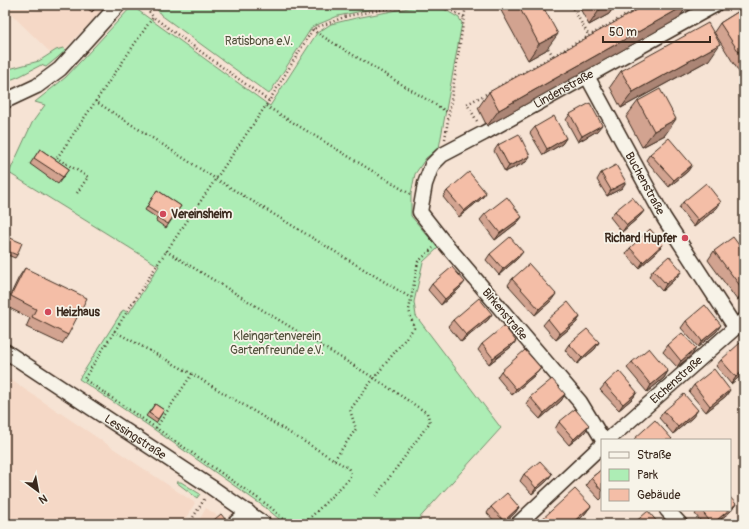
<svg xmlns="http://www.w3.org/2000/svg" width="749" height="529" font-family="Pangolin,sans-serif">
  <rect width="100%" height="100%" fill="#f6e3d4"/>
  <filter id="ink" filterUnits="userSpaceOnUse"><feTurbulence type="fractalNoise" baseFrequency=".025" numOctaves="2"/><feDisplacementMap in="SourceGraphic" scale="8" xChannelSelector="R" yChannelSelector="G"/><feConvolveMatrix kernelMatrix="1 2 1 2 8 2 1 2 1" color-interpolation-filters="sRGB"/></filter>
  <g filter="url(#ink)">
    <path fill="#f5d8c6" d="M 5,5 L 107,5 L 56,58 L 5,8 Z
      M 5,376 L 195,503 L 182,524 L 5,524 Z
      M 206,508 L 228,523 L 229,524 L 197,524 Z"/>
    <path fill="#adedb5" stroke="#748c6a" d="M 154,5 L 391,5 L 338,16 L 312,27 L 269,94 L 161,15 Z
      M 424,5 L 439,6 L 459,18 L 462,23 L 439,148 L 426,158 L 415,174 L 411,194 L 411,216 L 438,248 L 423,262 L 414,302 L 416,316 L 501,428 L 414,524 L 285,524 L 266,508 L 155,430 L 79,379 L 123,310 L 129,313 L 159,266 L 9,173 L 32,123 L 45,105 L 35,102 L 66,77 L 132,6 L 270,106 L 317,33 L 331,24 L 356,18 Z
      M 63,48 L 66,50 L 57,58 L 46,67 L 41,65 L 20,76 L 5,82 L 5,70 L 39,61 L 56,50 Z
      M 176,482 L 181,482 L 200,494 L 197,498 Z"/>
    <g fill="none" stroke-linecap="round" stroke-linejoin="round">
      <g stroke="#3b2a1e" stroke-width="17">
        <g id="minor">
          <path id="s1" d="M 587,76 L 664,218 L 735,327"/>
          <path d="M 5,101 L 37,86 L 60,69 L 118,5"/>
          <path id="s2" d="M 5,351 L 211,487 L 264,524"/>
          <path id="s3" d="M 603,440 L 580,402 L 442,240 L 420,212 L 425,184 L 432,165 L 442,155 L 484,133 L 715,5"/>
          <path id="s4" d="M 608,440 L 744,320"/>
          <path d="M 667,510 L 680,524"/>
          <path d="M 234,524 L 248,512"/>
          <path d="M 518,524 L 602,445"/>
        </g>
      </g>
      <path stroke="#3b2a1e" stroke-width="2.5" stroke-dasharray="1 3" stroke-linecap="butt" d="M 145,5 L 153,17 L 269,101 L 313,29 L 347,16 L 408,5
        M 442,5 L 465,18
        M 571,5 L 589,36
        M 313,29 L 317,33 L 449,113
        M 546,45 L 553,56
        M 498,87 L 644,5
        M 95,101 L 216,179 L 411,298
        M 269,101 L 157,265 L 84,379 L 156,428 L 269,506 L 289,524
        M 266,106 L 410,194
        M 477,121 L 467,104 L 492,91
        M 445,139 L 466,5
        M 77,193 L 88,177 L 57,158 L 153,17
        M 166,251 L 374,378 L 350,410 L 356,429 L 334,460
        M 114,331 L 192,374 L 348,468 L 351,473 L 349,479 L 304,524
        M 156,428 L 192,374
        M 376,496 L 430,422 L 427,413 L 374,378 L 414,328 L 409,310 L 418,262 L 433,248
        M 189,524 L 205,498"/>
      <use href="#minor" stroke="#f7f3e8" stroke-width="14"/>
    </g>
    <path fill="#d2a390" stroke="#3b2a1e" d="M 83,5 L 98,5 L 92,12 Z
      M 498,5 L 542,5 L 546,50 L 528,60 Z
      M 578,5 L 615,5 L 609,14 L 589,25 Z
      M 744,8 L 744,80 L 714,32 L 720,23 Z
      M 678,19 L 487,126 L 478,108 L 489,92 Z
      M 709,60 L 621,108 L 610,87 L 621,71 Z
      M 638,101 L 665,135 L 642,147 L 626,117 Z
      M 570,114 L 597,131 L 578,142 L 566,120 Z
      M 535,127 L 566,138 L 562,144 L 543,155 L 530,133 Z
      M 498,145 L 530,156 L 526,162 L 505,172 L 494,151 Z
      M 40,149 L 69,169 L 58,184 L 30,164 Z
      M 650,154 L 688,171 L 669,187 L 646,160 Z
      M 601,173 L 622,188 L 607,196 L 597,180 Z
      M 157,190 L 181,206 L 166,228 L 156,221 L 157,218 L 145,210 Z
      M 447,191 L 486,193 L 481,199 L 459,217 L 443,197 Z
      M 683,202 L 717,208 L 694,227 L 679,208 Z
      M 615,211 L 644,211 L 639,217 L 622,232 L 610,217 Z
      M 485,214 L 522,217 L 517,223 L 495,240 L 480,220 Z
      M 8,237 L 17,255 L 15,258 L 5,254 L 5,241 Z
      M 663,244 L 659,250 L 639,268 L 626,254 L 630,248 Z
      M 714,251 L 744,252 L 744,296 L 737,300 L 708,260 Z
      M 490,254 L 518,258 L 499,275 L 486,260 Z
      M 25,268 L 68,335 L 62,344 L 26,327 L 30,318 L 5,306 L 19,277 Z
      M 653,270 L 677,277 L 662,291 L 649,276 Z
      M 512,279 L 551,301 L 535,315 L 508,285 Z
      M 432,284 L 460,288 L 441,305 L 428,290 Z
      M 492,314 L 488,320 L 461,342 L 448,326 L 453,320 Z
      M 580,317 L 576,323 L 556,340 L 543,325 L 548,319 Z
      M 686,321 L 717,331 L 698,347 L 681,328 Z
      M 516,341 L 511,347 L 489,364 L 478,350 L 482,344 Z
      M 599,342 L 595,349 L 577,364 L 565,350 L 569,344 Z
      M 668,345 L 692,355 L 677,367 L 663,352 Z
      M 721,360 L 744,373 L 731,384 L 716,366 Z
      M 632,362 L 668,371 L 664,378 L 647,392 L 627,368 Z
      M 541,368 L 536,374 L 512,395 L 497,377 L 501,371 Z
      M 605,384 L 637,392 L 633,398 L 619,410 L 600,390 Z
      M 694,385 L 726,396 L 706,412 L 689,392 Z
      M 565,394 L 561,401 L 540,419 L 526,404 L 530,397 Z
      M 155,404 L 164,410 L 156,423 L 146,416 Z
      M 664,411 L 693,417 L 673,434 L 659,418 Z
      M 559,422 L 585,432 L 569,445 L 555,429 Z
      M 602,469 L 602,498 L 600,500 L 586,485 L 591,478 Z
      M 524,474 L 547,481 L 532,494 L 520,481 Z
      M 736,504 L 731,511 L 715,524 L 703,524 L 695,514 L 698,510 L 730,510 Z
      M 591,506 L 584,515 L 575,524 L 538,524 L 540,521 Z
      M 491,507 L 519,507 L 515,513 L 503,524 L 497,524 L 487,513 Z"/>
    <path fill="#ab8575" stroke="#3b2a1e" d="M 97,5 L 98,5 L 92,12 Z
      M 608,5 L 615,5 L 609,14 L 589,25 L 600,9 Z
      M 686,5 L 688,5 L 678,19 L 487,126 L 499,110 Z
      M 558,34 L 546,50 L 528,60 L 539,44 Z
      M 720,44 L 709,60 L 621,108 L 633,92 Z
      M 676,119 L 665,135 L 642,147 L 654,131 Z
      M 602,125 L 597,131 L 578,142 L 582,136 Z
      M 566,138 L 562,144 L 543,155 L 547,149 Z
      M 530,156 L 526,162 L 505,172 L 509,166 Z
      M 692,165 L 688,171 L 669,187 L 674,180 Z
      M 626,182 L 622,188 L 607,196 L 611,190 Z
      M 486,193 L 481,199 L 459,217 L 464,211 Z
      M 721,202 L 717,208 L 694,227 L 698,220 Z
      M 644,211 L 639,217 L 622,232 L 627,225 Z
      M 522,217 L 517,223 L 495,240 L 500,233 Z
      M 663,244 L 659,250 L 639,268 L 643,262 Z
      M 523,252 L 518,258 L 499,275 L 503,269 Z
      M 682,271 L 677,277 L 662,291 L 666,284 Z
      M 465,282 L 460,288 L 441,305 L 445,299 Z
      M 744,291 L 744,296 L 737,300 Z
      M 556,294 L 551,301 L 535,315 L 539,309 Z
      M 492,314 L 488,320 L 461,342 L 466,335 Z
      M 580,317 L 576,323 L 556,340 L 560,334 Z
      M 721,325 L 717,331 L 698,347 L 702,341 Z
      M 516,341 L 511,347 L 489,364 L 493,358 Z
      M 599,342 L 595,349 L 577,364 L 582,358 Z
      M 696,348 L 692,355 L 677,367 L 681,361 Z
      M 541,368 L 536,374 L 512,395 L 516,389 Z
      M 744,370 L 744,373 L 731,384 L 736,377 Z
      M 668,371 L 664,378 L 647,392 L 651,385 Z
      M 730,390 L 726,396 L 706,412 L 710,406 Z
      M 637,392 L 633,398 L 619,410 L 623,404 Z
      M 565,394 L 561,401 L 540,419 L 544,413 Z
      M 698,410 L 693,417 L 673,434 L 678,427 Z
      M 589,425 L 585,432 L 569,445 L 574,439 Z
      M 552,474 L 547,481 L 532,494 L 536,488 Z
      M 736,504 L 731,511 L 715,524 L 712,524 L 729,510 L 730,510 L 730,509 Z
      M 591,506 L 584,515 L 575,524 L 571,524 Z
      M 519,507 L 515,513 L 503,524 L 501,524 L 504,521 Z"/>
    <path fill="#f4bea7" stroke="#3b2a1e" d="M 518,5 L 542,5 L 558,34 L 539,44 Z
      M 598,5 L 608,5 L 600,9 Z
      M 646,5 L 686,5 L 499,110 L 489,92 Z
      M 744,8 L 744,60 L 720,23 Z
      M 708,23 L 720,44 L 633,92 L 621,71 Z
      M 660,89 L 676,119 L 654,131 L 638,101 Z
      M 590,103 L 602,125 L 582,136 L 570,114 Z
      M 554,116 L 566,138 L 547,149 L 535,127 Z
      M 519,134 L 530,156 L 509,166 L 498,145 Z
      M 669,138 L 692,165 L 674,180 L 650,154 Z
      M 40,149 L 69,169 L 63,177 L 34,158 Z
      M 616,165 L 626,182 L 611,190 L 601,173 Z
      M 469,172 L 486,193 L 464,211 L 447,191 Z
      M 706,183 L 721,202 L 698,220 L 683,202 Z
      M 157,190 L 181,206 L 168,224 L 158,218 L 160,215 L 147,207 Z
      M 507,197 L 522,217 L 500,233 L 485,214 Z
      M 632,197 L 644,211 L 627,225 L 615,211 Z
      M 650,229 L 663,244 L 643,262 L 630,248 Z
      M 8,237 L 22,243 L 17,255 L 5,250 L 5,242 Z
      M 510,237 L 523,252 L 503,269 L 490,254 Z
      M 733,237 L 744,252 L 744,291 L 714,251 Z
      M 669,256 L 682,271 L 666,284 L 653,270 Z
      M 529,264 L 556,294 L 539,309 L 512,279 Z
      M 452,267 L 465,282 L 445,299 L 432,284 Z
      M 25,268 L 87,298 L 68,335 L 32,317 L 36,309 L 11,296 Z
      M 479,298 L 492,314 L 466,335 L 453,320 Z
      M 568,302 L 580,317 L 560,334 L 548,319 Z
      M 705,305 L 721,325 L 702,341 L 686,321 Z
      M 504,326 L 516,341 L 493,358 L 482,344 Z
      M 587,329 L 599,342 L 582,358 L 569,344 Z
      M 682,333 L 696,348 L 681,361 L 668,345 Z
      M 740,343 L 744,348 L 744,370 L 736,377 L 721,360 Z
      M 649,348 L 668,371 L 651,385 L 632,362 Z
      M 525,350 L 541,368 L 516,389 L 501,371 Z
      M 714,369 L 730,390 L 710,406 L 694,385 Z
      M 619,371 L 637,392 L 623,404 L 605,384 Z
      M 552,379 L 565,394 L 544,413 L 530,397 Z
      M 684,394 L 698,410 L 678,427 L 664,411 Z
      M 155,404 L 164,410 L 158,419 L 149,413 Z
      M 575,409 L 589,425 L 574,439 L 559,422 Z
      M 655,420 L 672,439 L 671,440 L 635,440 L 634,439 Z
      M 540,461 L 552,474 L 536,488 L 524,474 Z
      M 602,469 L 602,491 L 591,478 Z
      M 575,489 L 591,506 L 571,524 L 543,524 L 540,521 Z
      M 507,493 L 519,507 L 504,521 L 491,507 Z
      M 730,497 L 736,504 L 730,509 Z
      M 701,510 L 729,510 L 712,524 Z
      M 648,511 L 659,524 L 633,524 Z
      M 221,514 L 229,524 L 209,524 Z
      M 472,521 L 475,524 L 468,524 Z"/>
  </g>
  <g fill="#d1495b" stroke="#f7f3e8" stroke-width="1.5">
    <circle cx="163" cy="214" r="4"/>
    <circle cx="685" cy="238" r="4"/>
    <circle cx="48" cy="312" r="4"/>
  </g>
  <g text-anchor="middle" stroke-width="3.5" stroke-linejoin="round" paint-order="stroke">
    <g font-size="12" fill="#52513c" stroke="#f7f3e8">
      <text x="259" y="45">Ratisbona e.V.</text>
      <text x="277" y="340">Kleingartenverein<tspan x="277" dy="14">Gartenfreunde e.V.</tspan></text>
    </g>
    <g font-size="12" fill="#3b2a1e" stroke="#f7f3e8">
      <text dy="4" stroke="none"><textPath href="#s3" startOffset="494">Lindenstraße</textPath></text>
      <text dy="4" stroke="none"><textPath href="#s1" startOffset="122">Buchenstraße</textPath></text>
      <text transform="translate(505 314) rotate(50)" y="4">Birkenstraße</text>
      <text dy="4" stroke="none"><textPath href="#s4" startOffset="91">Eichenstraße</textPath></text>
      <text dy="4" stroke="none"><textPath href="#s2" startOffset="156">Lessingstraße</textPath></text>
    </g>
    <g font-size="12" font-weight="bold" fill="#3b2a1e" stroke="#f7f3e8" text-anchor="start">
      <text x="171" y="218">Vereinsheim</text>
      <text x="677" y="242" text-anchor="end">Richard Hupfer</text>
      <text x="56" y="316">Heizhaus</text>
    </g>
  </g>
  <rect width="749" height="529" fill="none" stroke="#f7f3e8" stroke-width="20"/>
  <rect x="10" y="10" width="729" height="509" fill="none" stroke="#3b2a1e" stroke-width="1.5" filter="url(#ink)"/>
  <rect x="601" y="439" width="130" height="72" fill="#f7f3e8" stroke="#aca397"/>
  <rect x="609" y="452" width="20" height="6" fill="#f7f3e8" stroke="#aca397"/>
  <text x="637" y="459" font-size="12" fill="#3b2a1e">Straße</text>
  <rect x="609" y="469" width="20" height="12" fill="#adedb5" stroke="#aca397"/>
  <text x="637" y="479" font-size="12" fill="#3b2a1e">Park</text>
  <rect x="609" y="489" width="20" height="12" fill="#f4bea7" stroke="#aca397"/>
  <text x="637" y="499" font-size="12" fill="#3b2a1e">Gebäude</text>
  <g transform="translate(38 491) rotate(148)" stroke="#f7f3e8" stroke-width="3" paint-order="stroke">
  <path d="M0-3L7 15L0 10L-7 15Z" fill="#3b2a1e"/>
  <text y="-6" font-size="11" font-weight="bold" text-anchor="middle" fill="#3b2a1e">N</text>
  </g>
  <path d="M603 36v6h107v-6" fill="none" stroke="#3b2a1e" stroke-width="2"/>
  <text x="609" y="36" font-size="12" fill="#3b2a1e" stroke="#f7f3e8" stroke-width="3" paint-order="stroke">50 m</text>
</svg>
